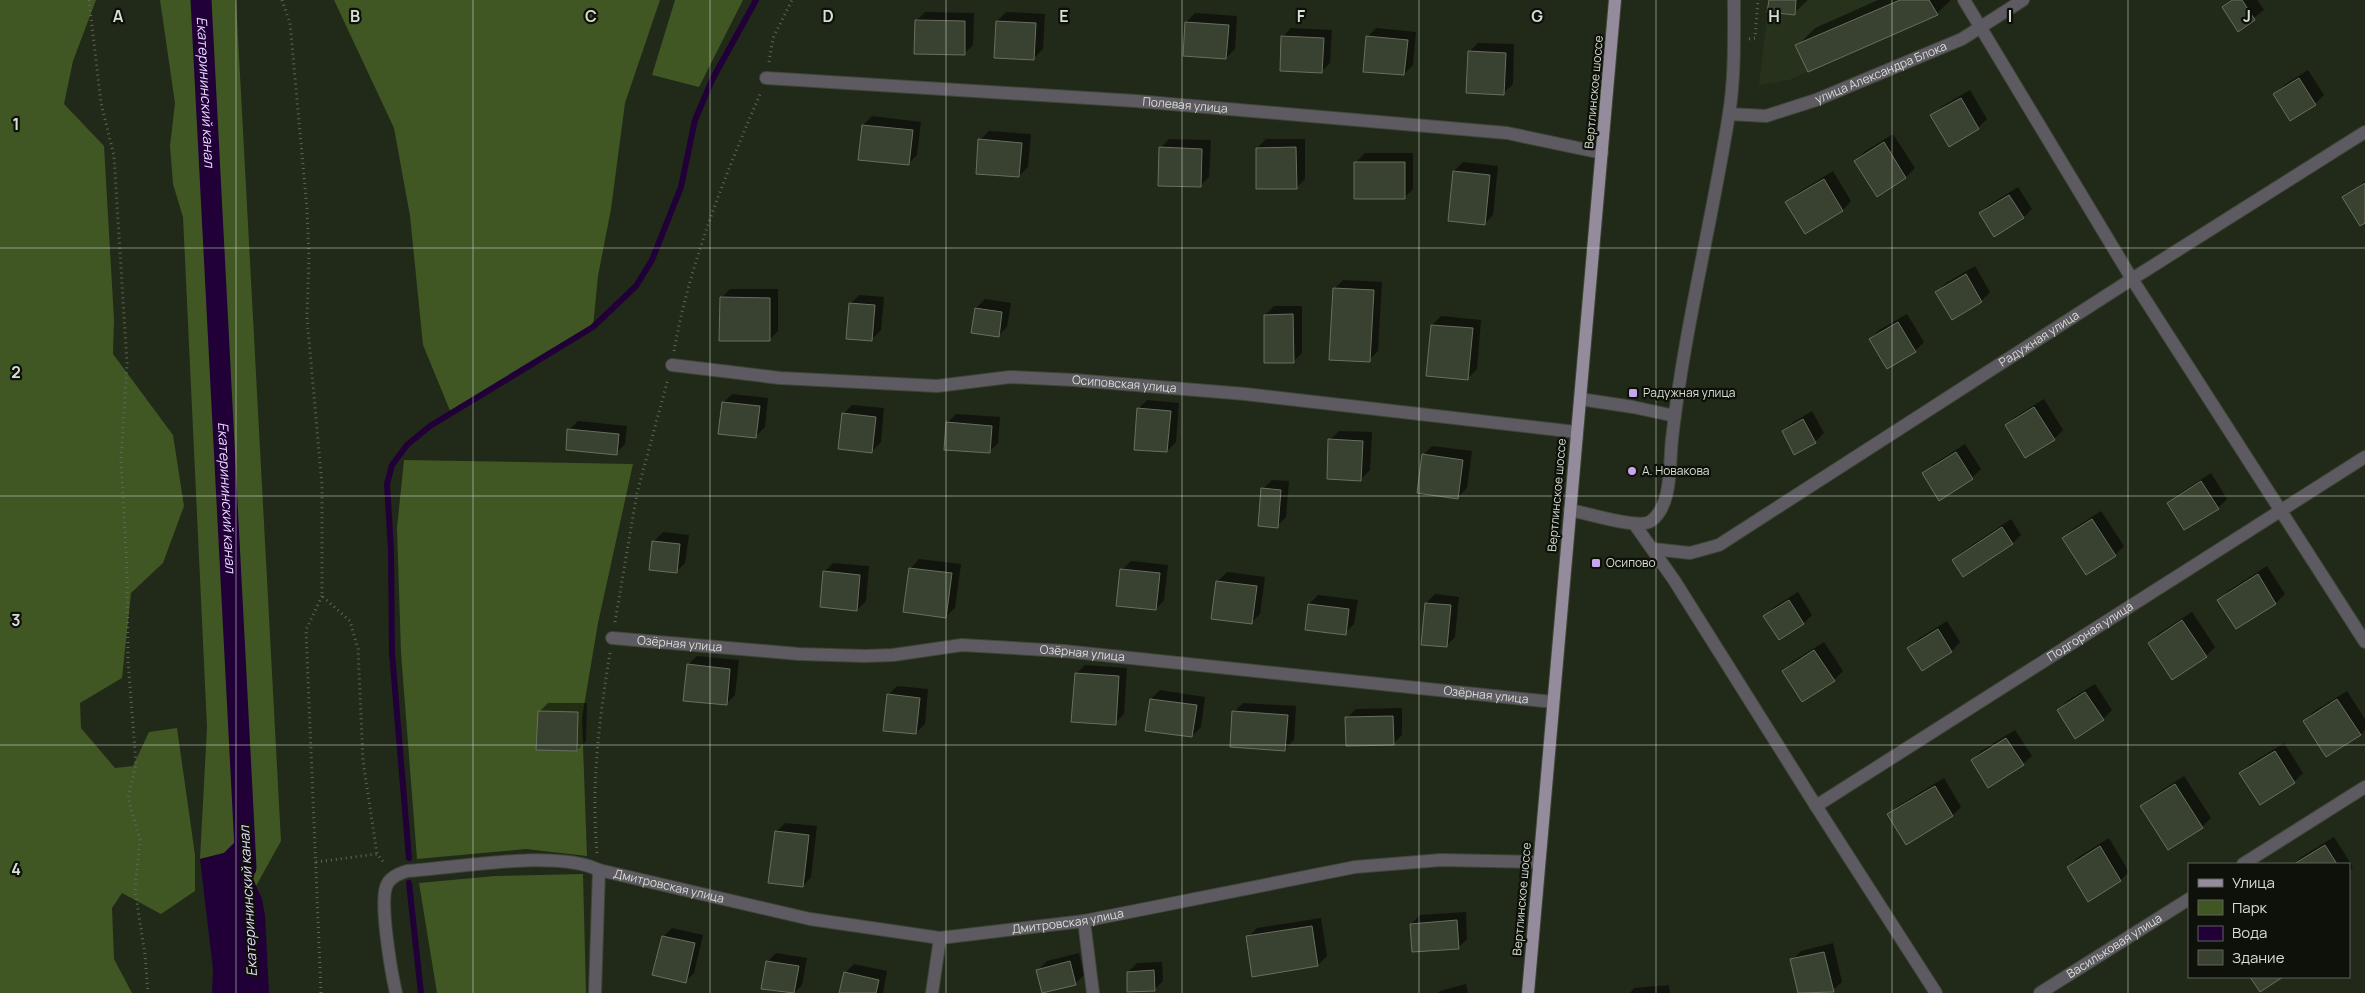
<svg xmlns="http://www.w3.org/2000/svg" width="2365" height="993" font-family="Manrope,sans-serif">
  <rect width="100%" height="100%" fill="#212919"/>
  <path fill="#27321c" d="M 1769,0 L 1929,0 L 1938,15 L 1789,80 L 1759,85 Z"/>
  <path fill="#405723" d="M 0,0 L 96,0 L 73,61 L 64,104 L 104,146 L 114,319 L 113,354 L 173,435 L 184,506 L 163,563 L 131,593 L 122,678 L 80,703 L 81,728 L 115,768 L 133,766 L 149,732 L 177,728 L 195,855 L 195,891 L 161,914 L 122,893 L 112,908 L 114,959 L 132,993 L 0,993 Z
    M 160,0 L 236,0 L 281,841 L 256,886 L 248,868 L 251,846 L 237,840 L 224,853 L 200,859 L 207,727 L 183,217 L 173,184 L 170,146 L 175,103 Z
    M 334,0 L 660,0 L 625,103 L 611,209 L 598,276 L 593,327 L 451,413 L 423,345 L 410,216 L 394,128 Z
    M 675,0 L 743,0 L 699,87 L 652,75 Z
    M 404,460 L 633,464 L 598,623 L 582,718 L 587,856 L 526,849 L 417,859 L 401,653 L 397,528 Z
    M 583,874 L 586,993 L 437,993 L 419,883 L 495,876 Z"/>
  <path fill="#210038" d="M 237,840 L 247,840 L 251,846 L 248,868 L 262,899 L 265,915 L 269,993 L 212,993 L 213,969 L 200,859 L 224,853 Z"/>
  <path fill="#0007" d="M 1770,0 L 1808,0 L 1794,13 Z
    M 1878,0 L 1951,0 L 1937,13 L 1809,70 L 1797,46 L 1815,28 Z
    M 2230,0 L 2257,0 L 2264,10 L 2238,30 L 2223,7 Z
    M 925,12 L 974,13 L 973,45 L 964,54 L 916,21 Z
    M 1006,12 L 1045,14 L 1043,49 L 1034,58 L 997,21 Z
    M 1195,13 L 1237,16 L 1235,49 L 1226,58 L 1186,22 Z
    M 1291,28 L 1332,30 L 1330,63 L 1321,72 L 1282,37 Z
    M 1376,28 L 1416,32 L 1413,65 L 1404,74 L 1367,37 Z
    M 1478,43 L 1514,44 L 1513,84 L 1504,93 L 1469,52 Z
    M 2308,70 L 2324,95 L 2315,104 L 2291,119 L 2275,94 L 2284,85 Z
    M 1970,90 L 1987,119 L 1978,128 L 1932,116 L 1941,107 Z
    M 872,116 L 921,122 L 917,155 L 908,164 L 863,125 Z
    M 989,131 L 1031,134 L 1028,167 L 1019,176 L 980,140 Z
    M 1893,134 L 1915,168 L 1906,177 L 1877,195 L 1855,161 L 1864,152 Z
    M 1169,139 L 1211,140 L 1209,177 L 1200,186 L 1160,148 Z
    M 1266,139 L 1305,139 L 1305,179 L 1296,188 L 1257,148 Z
    M 1365,153 L 1413,153 L 1413,189 L 1404,198 L 1356,162 Z
    M 1463,162 L 1498,166 L 1493,215 L 1484,224 L 1454,171 Z
    M 1833,171 L 1851,201 L 1843,210 L 1806,233 L 1787,202 L 1796,194 Z
    M 2365,181 L 2365,221 L 2344,198 Z
    M 2018,187 L 2032,209 L 2023,218 L 1980,213 L 1989,205 Z
    M 1975,266 L 1990,292 L 1981,301 L 1952,318 L 1937,292 L 1946,283 Z
    M 1343,280 L 1382,282 L 1378,351 L 1369,360 L 1334,289 Z
    M 730,289 L 778,289 L 778,331 L 769,340 L 721,298 Z
    M 859,295 L 884,297 L 881,330 L 872,339 L 850,304 Z
    M 985,299 L 1011,303 L 1007,327 L 998,336 L 976,308 Z
    M 1274,306 L 1302,306 L 1302,353 L 1293,362 L 1265,315 Z
    M 1907,314 L 1924,342 L 1915,351 L 1870,339 L 1879,330 Z
    M 1441,316 L 1481,320 L 1477,369 L 1468,378 L 1432,325 Z
    M 732,394 L 768,398 L 765,427 L 756,436 L 723,403 Z
    M 2044,399 L 2063,430 L 2054,439 L 2006,425 L 2015,417 Z
    M 1147,400 L 1179,403 L 1176,442 L 1167,451 L 1138,409 Z
    M 852,405 L 884,408 L 881,442 L 872,451 L 843,414 Z
    M 1812,411 L 1824,433 L 1815,442 L 1783,431 L 1792,423 Z
    M 956,414 L 1000,417 L 998,443 L 989,452 L 947,423 Z
    M 578,421 L 627,426 L 625,444 L 616,453 L 569,430 Z
    M 1339,431 L 1372,432 L 1370,470 L 1361,479 L 1330,440 Z
    M 1965,444 L 1981,469 L 1972,478 L 1923,474 L 1932,465 Z
    M 1432,446 L 1472,451 L 1467,488 L 1458,497 L 1423,455 Z
    M 2211,473 L 2227,499 L 2218,508 L 2169,503 L 2177,495 Z
    M 1272,480 L 1289,481 L 1286,517 L 1277,526 L 1263,489 Z
    M 2101,511 L 2124,546 L 2115,555 L 2064,538 L 2073,529 Z
    M 2011,519 L 2021,535 L 2013,543 L 1963,575 L 1953,560 L 1962,552 Z
    M 663,532 L 689,535 L 685,563 L 676,572 L 650,568 L 654,541 Z
    M 919,559 L 961,564 L 955,608 L 946,616 L 911,568 Z
    M 1131,561 L 1168,565 L 1164,600 L 1156,609 L 1122,570 Z
    M 833,563 L 869,566 L 866,601 L 857,610 L 824,572 Z
    M 2267,566 L 2285,594 L 2276,603 L 2237,628 L 2219,600 L 2228,591 Z
    M 1227,572 L 1265,577 L 1260,614 L 1251,623 L 1213,618 L 1218,581 Z
    M 1798,592 L 1812,615 L 1803,624 L 1765,616 L 1774,607 Z
    M 1435,594 L 1459,597 L 1455,637 L 1446,646 L 1426,603 Z
    M 1318,595 L 1358,600 L 1354,624 L 1345,633 L 1309,604 Z
    M 2192,612 L 2215,647 L 2206,656 L 2149,643 L 2158,634 Z
    M 1947,621 L 1960,642 L 1952,651 L 1922,669 L 1909,648 L 1918,639 Z
    M 1824,642 L 1843,671 L 1834,680 L 1784,671 L 1792,662 Z
    M 697,656 L 739,660 L 735,695 L 726,704 L 688,665 Z
    M 1085,665 L 1127,668 L 1124,714 L 1115,723 L 1076,674 Z
    M 2095,684 L 2112,710 L 2103,719 L 2059,710 L 2067,701 Z
    M 897,686 L 928,689 L 925,724 L 916,733 L 888,695 Z
    M 1160,690 L 1205,697 L 1201,727 L 1192,736 L 1151,699 Z
    M 2347,691 L 2365,719 L 2365,730 L 2360,735 L 2305,721 L 2313,712 Z
    M 548,703 L 587,703 L 586,741 L 577,750 L 539,712 Z
    M 1243,703 L 1296,706 L 1294,740 L 1285,749 L 1234,712 Z
    M 1402,708 L 1402,735 L 1393,744 L 1347,718 L 1356,709 Z
    M 2015,730 L 2032,756 L 2023,764 L 1972,760 L 1981,751 Z
    M 2284,743 L 2303,773 L 2294,782 L 2260,804 L 2241,773 L 2250,764 Z
    M 2184,776 L 2211,818 L 2202,827 L 2142,806 L 2151,797 Z
    M 1944,778 L 1961,807 L 1952,816 L 1889,814 L 1898,806 Z
    M 785,823 L 817,826 L 811,877 L 803,886 L 776,832 Z
    M 2334,837 L 2353,867 L 2349,872 L 2349,864 L 2294,864 L 2301,857 Z
    M 2109,838 L 2129,872 L 2121,880 L 2068,867 L 2077,858 Z
    M 1466,912 L 1467,939 L 1458,948 L 1411,924 L 1420,915 Z
    M 1321,918 L 1327,956 L 1318,965 L 1248,937 L 1257,928 Z
    M 672,928 L 703,935 L 694,973 L 685,982 L 663,937 Z
    M 1833,943 L 1842,982 L 1833,990 L 1800,993 L 1792,960 L 1801,951 Z
    M 776,953 L 807,958 L 802,985 L 794,993 L 763,988 L 767,962 Z
    M 1079,953 L 1084,975 L 1075,984 L 1038,970 L 1047,961 Z
    M 1162,962 L 1163,981 L 1154,990 L 1128,972 L 1137,963 Z
    M 854,964 L 887,971 L 883,993 L 841,993 L 845,973 Z
    M 1466,984 L 1468,993 L 1438,993 L 1440,991 Z
    M 1669,985 L 1670,993 L 1630,993 L 1634,988 Z"/>
  <g fill="none" stroke-linecap="round" stroke-linejoin="round">
    <path stroke="#210038" stroke-width="6" d="M 409,858 L 392,653 L 391,550 L 387,484 L 392,465 L 407,445 L 430,426 L 593,327 L 636,286 L 652,260 L 681,187 L 695,120 L 712,80 L 756,0
      M 409,883 L 421,993"/>
    <path stroke="#210038" stroke-width="21" id="s1" d="M 201,0 L 246,868"/>
  </g>
  <path fill="#394231" stroke="#66705d" d="M 1769,0 L 1796,0 L 1795,15 L 1767,12 Z
    M 1900,0 L 1929,0 L 1938,15 L 1808,72 L 1795,45 Z
    M 2232,0 L 2242,0 L 2255,20 L 2238,32 L 2222,7 Z
    M 915,20 L 965,21 L 965,55 L 914,54 Z
    M 996,21 L 1036,23 L 1034,60 L 994,58 Z
    M 1185,22 L 1229,25 L 1226,59 L 1183,56 Z
    M 1281,36 L 1324,38 L 1322,73 L 1280,71 Z
    M 1366,36 L 1408,40 L 1404,75 L 1363,72 Z
    M 1468,51 L 1506,53 L 1504,95 L 1466,93 Z
    M 2299,78 L 2316,105 L 2290,121 L 2273,94 Z
    M 1961,98 L 1979,129 L 1949,147 L 1930,115 Z
    M 862,125 L 913,130 L 909,165 L 858,160 Z
    M 978,139 L 1022,143 L 1019,177 L 976,174 Z
    M 1884,142 L 1906,178 L 1877,197 L 1854,161 Z
    M 1159,147 L 1202,149 L 1201,187 L 1158,186 Z
    M 1296,147 L 1297,189 L 1256,189 L 1256,148 Z
    M 1354,162 L 1405,162 L 1405,199 L 1354,199 Z
    M 1453,171 L 1490,175 L 1485,225 L 1448,221 Z
    M 1824,179 L 1843,211 L 1805,234 L 1785,202 Z
    M 2365,183 L 2365,223 L 2360,226 L 2342,197 Z
    M 2009,195 L 2024,218 L 1994,237 L 1979,213 Z
    M 1966,274 L 1982,302 L 1952,320 L 1935,292 Z
    M 1333,288 L 1374,290 L 1370,362 L 1329,360 Z
    M 720,297 L 770,298 L 770,341 L 719,341 Z
    M 849,303 L 875,305 L 872,341 L 846,339 Z
    M 975,308 L 1002,312 L 999,337 L 971,333 Z
    M 1293,314 L 1294,363 L 1264,363 L 1264,315 Z
    M 1898,322 L 1916,352 L 1887,369 L 1869,339 Z
    M 1431,325 L 1473,328 L 1468,380 L 1426,376 Z
    M 722,402 L 760,406 L 756,438 L 718,434 Z
    M 2034,407 L 2055,440 L 2025,458 L 2005,425 Z
    M 1137,408 L 1171,411 L 1167,452 L 1134,450 Z
    M 842,413 L 876,417 L 872,453 L 838,449 Z
    M 1803,419 L 1816,443 L 1794,455 L 1782,431 Z
    M 946,422 L 992,426 L 990,453 L 944,450 Z
    M 567,429 L 619,434 L 617,455 L 566,450 Z
    M 1328,439 L 1363,441 L 1361,481 L 1327,479 Z
    M 1956,452 L 1973,479 L 1939,501 L 1922,473 Z
    M 1422,454 L 1463,460 L 1458,499 L 1417,493 Z
    M 2201,481 L 2219,509 L 2184,530 L 2167,503 Z
    M 1261,488 L 1281,490 L 1278,528 L 1258,526 Z
    M 2092,519 L 2116,556 L 2086,575 L 2062,538 Z
    M 2002,527 L 2013,544 L 1963,577 L 1952,560 Z
    M 652,541 L 680,544 L 677,573 L 649,570 Z
    M 909,568 L 952,573 L 946,618 L 903,612 Z
    M 1120,569 L 1160,573 L 1156,610 L 1116,606 Z
    M 823,571 L 860,575 L 857,611 L 820,607 Z
    M 2258,574 L 2276,604 L 2236,629 L 2217,600 Z
    M 1216,581 L 1257,586 L 1252,624 L 1211,619 Z
    M 1789,600 L 1804,624 L 1779,640 L 1763,616 Z
    M 1425,603 L 1451,605 L 1447,647 L 1421,645 Z
    M 1308,604 L 1349,609 L 1346,635 L 1305,630 Z
    M 2182,620 L 2207,657 L 2172,680 L 2148,643 Z
    M 1938,629 L 1952,652 L 1922,671 L 1907,648 Z
    M 1814,650 L 1835,681 L 1802,702 L 1782,671 Z
    M 687,664 L 730,669 L 727,705 L 683,701 Z
    M 1075,673 L 1119,676 L 1116,725 L 1071,722 Z
    M 2085,692 L 2104,720 L 2075,739 L 2057,710 Z
    M 887,694 L 920,698 L 916,734 L 883,731 Z
    M 1150,699 L 1197,705 L 1192,737 L 1145,731 Z
    M 2337,699 L 2361,735 L 2326,757 L 2303,721 Z
    M 538,711 L 578,712 L 577,751 L 536,750 Z
    M 1232,711 L 1288,715 L 1285,751 L 1230,747 Z
    M 1393,716 L 1394,745 L 1346,746 L 1345,717 Z
    M 2006,738 L 2024,765 L 1988,788 L 1971,760 Z
    M 2275,751 L 2295,783 L 2260,805 L 2239,773 Z
    M 2175,784 L 2203,828 L 2168,850 L 2140,806 Z
    M 1935,786 L 1953,816 L 1906,845 L 1887,814 Z
    M 775,831 L 809,835 L 803,887 L 768,883 Z
    M 2325,845 L 2337,864 L 2294,864 Z
    M 2100,846 L 2121,881 L 2088,902 L 2067,867 Z
    M 1457,920 L 1459,949 L 1412,952 L 1410,924 Z
    M 1312,926 L 1318,966 L 1252,977 L 1246,936 Z
    M 662,936 L 695,943 L 686,983 L 652,975 Z
    M 1824,952 L 1834,992 L 1798,993 L 1790,959 Z
    M 766,961 L 799,966 L 794,993 L 761,989 Z
    M 1070,961 L 1076,985 L 1042,993 L 1036,970 Z
    M 1154,970 L 1155,991 L 1127,992 L 1127,972 Z
    M 844,972 L 879,980 L 876,993 L 839,993 Z
    M 2250,977 L 2283,977 L 2260,992 Z"/>
  <g fill="none" stroke-linecap="round" stroke-linejoin="round">
    <g stroke="#3e4637" stroke-width="14">
      <g id="minor">
        <path d="M 1964,0 L 2132,279 L 2365,642"/>
        <path id="s2" d="M 766,78 L 1136,101 L 1507,133 L 1602,153"/>
        <path id="s3" d="M 1729,114 L 1766,116 L 1816,100 L 1962,39 L 2023,0"/>
        <path id="s4" d="M 672,365 L 780,378 L 937,386 L 1010,377 L 1074,380 L 1245,394 L 1576,432"/>
        <path d="M 1580,399 L 1633,407 L 1675,416"/>
        <path d="M 1570,510 C 1587,513 1639,530 1651,521 C 1673,505 1669,463 1672,439 C 1684,330 1712,222 1729,114 C 1735,76 1734,38 1734,0"/>
        <path d="M 1635,525 L 1674,580 L 1816,806 L 1936,993"/>
        <path id="s5" d="M 1653,549 L 1690,553 L 1719,545 L 2132,279 L 2365,132"/>
        <path id="s6" d="M 612,638 L 799,654 L 865,656 L 893,655 L 962,645 L 1064,651 L 1553,702"/>
        <path id="s7" d="M 1816,806 L 2365,457"/>
        <path d="M 2243,864 L 2365,787"/>
        <path d="M 1084,921 L 1093,993"/>
        <path id="s8" d="M 396,993 C 391,971 380,906 386,887 C 389,877 399,874 407,871 C 458,868 555,849 599,870 L 810,919 L 940,938 L 1084,921 L 1355,867 L 1441,860 L 1539,862"/>
        <path d="M 595,993 L 599,870"/>
        <path d="M 932,993 L 940,938"/>
        <path id="s9" d="M 2040,993 L 2189,899"/>
      </g>
    </g>
    <g stroke="#3e4637" stroke-width="14">
      <path id="major" d="M 1528,993 L 1615,0"/>
    </g>
    <path stroke="#606759" stroke-width="3" stroke-dasharray="1 4" stroke-linecap="butt" d="M 89,0 L 101,103 L 114,156 L 127,363 L 121,462 L 127,569 L 128,660 L 136,764 L 128,798 L 140,840 L 135,890 L 145,955 L 148,993
      M 282,0 L 290,23 L 307,209 L 309,257 L 307,318 L 322,485 L 322,596 L 350,621 L 358,649 L 363,761 L 377,854 L 385,864
      M 1749,39 L 1755,38 L 1758,0
      M 769,62 L 773,38 L 792,0
      M 674,351 C 689,264 726,173 761,92
      M 615,622 L 637,493 L 668,379
      M 597,853 C 591,785 599,720 610,653
      M 316,862 L 377,854
      M 321,993 L 306,630 L 322,596"/>
    <use href="#minor" stroke="#5d5a62" stroke-width="12"/>
    <use href="#major" stroke="#948c9d" stroke-width="12"/>
  </g>
  <path fill="none" stroke="#d9ded4" stroke-width="1" stroke-opacity="0.55" d="M 236,0 L 236,993M 473,0 L 473,993M 710,0 L 710,993M 946,0 L 946,993M 1182,0 L 1182,993M 1419,0 L 1419,993M 1656,0 L 1656,993M 1892,0 L 1892,993M 2128,0 L 2128,993M 0,248 L 2365,248M 0,496 L 2365,496M 0,745 L 2365,745"/>
  <g fill="#c9a5ee" stroke="#0d1109" stroke-width="2">
    <rect x="1628" y="388" width="10" height="10" rx="2.5"/>
    <circle cx="1632" cy="471" r="5"/>
    <rect x="1591" y="558" width="10" height="10" rx="2.5"/>
  </g>
  <g text-anchor="middle" stroke-width="4.5" stroke-linejoin="round" paint-order="stroke">
    <g font-size="12" fill="#d9ded4" stroke="#0d1109">
      <text dy="4" stroke="none"><textPath href="#s3" startOffset="160">улица Александра Блока</textPath></text>
      <text transform="translate(1594 92) rotate(-85)" y="4">Вертлинское шоссе</text>
      <text dy="4" stroke="none"><textPath href="#s2" startOffset="420">Полевая улица</textPath></text>
      <text dy="4" stroke="none"><textPath href="#s5" startOffset="448">Радужная улица</textPath></text>
      <text dy="4" stroke="none"><textPath href="#s4" startOffset="454">Осиповская улица</textPath></text>
      <text transform="translate(1557 495) rotate(-85)" y="4">Вертлинское шоссе</text>
      <text dy="4" stroke="none"><textPath href="#s7" startOffset="325">Подгорная улица</textPath></text>
      <text dy="4" stroke="none"><textPath href="#s6" startOffset="68">Озёрная улица</textPath></text>
      <text dy="4" stroke="none"><textPath href="#s6" startOffset="472">Озёрная улица</textPath></text>
      <text dy="4" stroke="none"><textPath href="#s6" startOffset="878">Озёрная улица</textPath></text>
      <text dy="4" stroke="none"><textPath href="#s8" startOffset="400">Дмитровская улица</textPath></text>
      <text transform="translate(1522 899) rotate(-85)" y="4">Вертлинское шоссе</text>
      <text dy="4" stroke="none"><textPath href="#s8" startOffset="805">Дмитровская улица</textPath></text>
      <text dy="4" stroke="none"><textPath href="#s9" startOffset="88">Васильковая улица</textPath></text>
    </g>
    <g font-size="12" fill="#d9ded4" stroke="#0d1109" text-anchor="start">
      <text x="1643" y="397">Радужная улица</text>
      <text x="1642" y="475">А. Новакова</text>
      <text x="1606" y="567">Осипово</text>
    </g>
    <g font-size="14" font-style="italic" fill="#ebdaff" stroke="#0d1109">
      <text dy="5" stroke="none"><textPath href="#s1" startOffset="92">Екатерининский канал</textPath></text>
      <text dy="5" stroke="none"><textPath href="#s1" startOffset="498">Екатерининский канал</textPath></text>
      <text transform="translate(248 901) rotate(-93)" y="5">Екатерининский канал</text>
    </g>
  </g>
  <g font-size="16" text-anchor="middle" font-weight="bold" fill="#d9ded4" stroke="#0d1109" stroke-width="4.5" stroke-linejoin="round" paint-order="stroke">
    <text x="118" y="22">A</text>
    <text x="355" y="22">B</text>
    <text x="591" y="22">C</text>
    <text x="828" y="22">D</text>
    <text x="1064" y="22">E</text>
    <text x="1301" y="22">F</text>
    <text x="1537" y="22">G</text>
    <text x="1774" y="22">H</text>
    <text x="2010" y="22">I</text>
    <text x="2247" y="22">J</text>
    <text x="16" y="130">1</text>
    <text x="16" y="378">2</text>
    <text x="16" y="626">3</text>
    <text x="16" y="875">4</text>
  </g>
  <rect x="2188" y="863" width="162" height="115" fill="#0d1109" stroke="#5f635a"/>
  <rect x="2198" y="879" width="25" height="8" fill="#948c9d" stroke="#5f635a"/>
  <text x="2232" y="888" font-size="15" fill="#d9ded4">Улица</text>
  <rect x="2198" y="900" width="25" height="15" fill="#405723" stroke="#5f635a"/>
  <text x="2232" y="913" font-size="15" fill="#d9ded4">Парк</text>
  <rect x="2198" y="926" width="25" height="15" fill="#210038" stroke="#5f635a"/>
  <text x="2232" y="938" font-size="15" fill="#d9ded4">Вода</text>
  <rect x="2198" y="950" width="25" height="15" fill="#394231" stroke="#5f635a"/>
  <text x="2232" y="963" font-size="15" fill="#d9ded4">Здание</text>
</svg>
